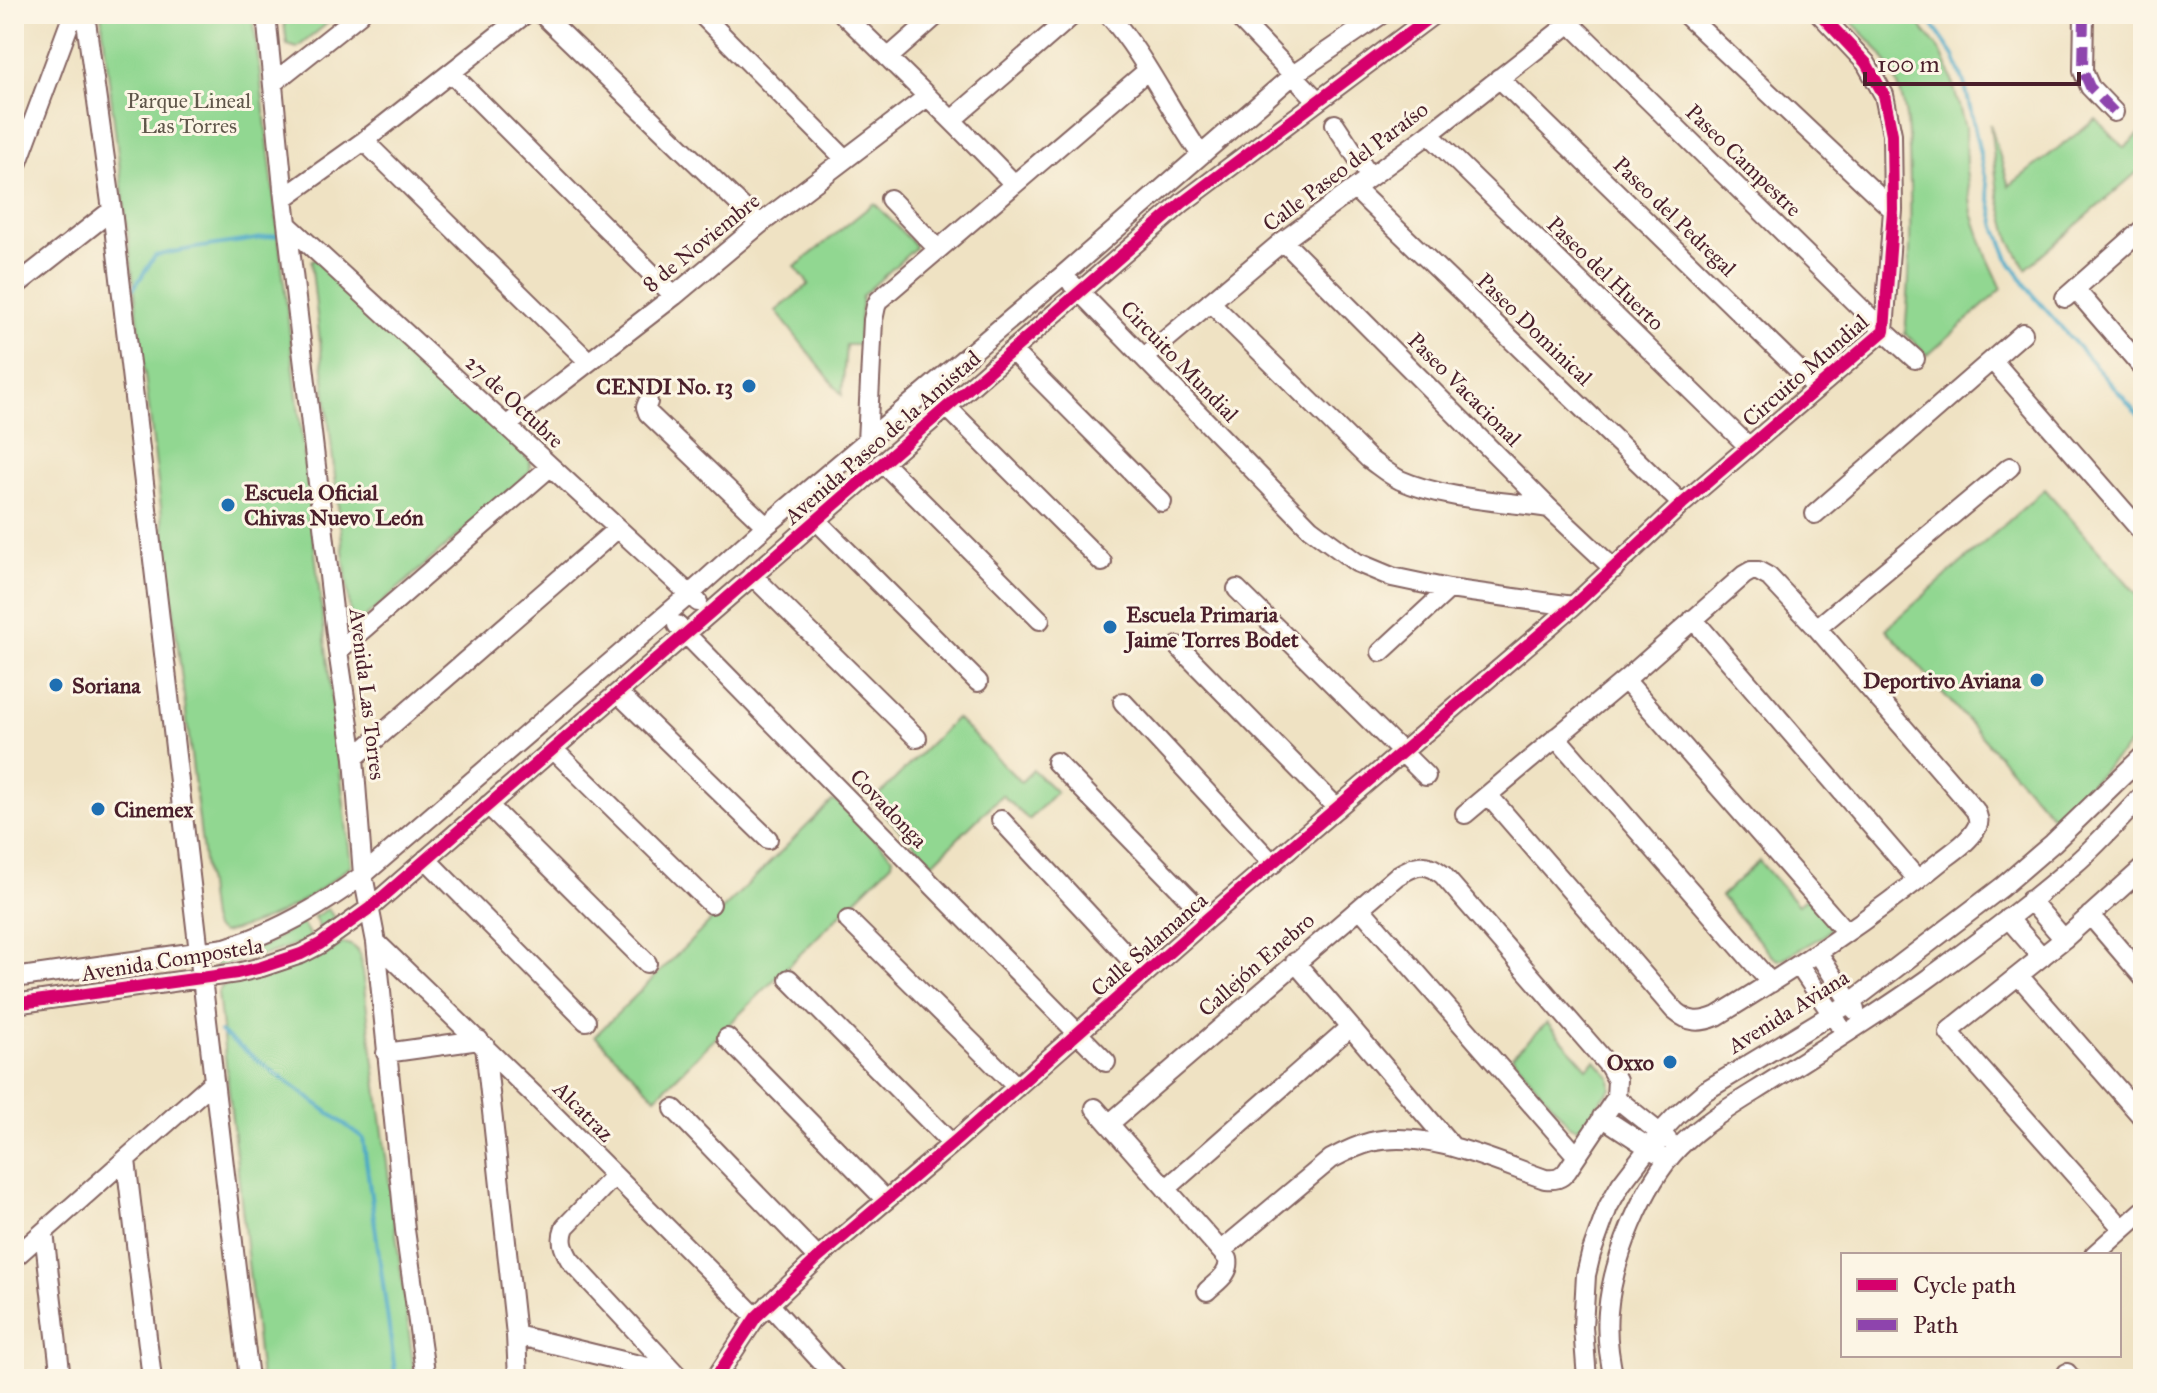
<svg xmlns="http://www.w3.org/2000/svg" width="2157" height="1393" font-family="'IM FELL Great Primer',serif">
  <rect width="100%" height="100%" fill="#fcf5e5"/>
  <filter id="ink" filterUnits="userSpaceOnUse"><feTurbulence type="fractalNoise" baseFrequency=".0125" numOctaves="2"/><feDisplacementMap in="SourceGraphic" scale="16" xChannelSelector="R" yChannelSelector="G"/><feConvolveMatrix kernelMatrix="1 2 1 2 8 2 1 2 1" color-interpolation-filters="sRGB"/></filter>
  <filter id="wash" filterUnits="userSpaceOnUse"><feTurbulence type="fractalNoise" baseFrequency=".006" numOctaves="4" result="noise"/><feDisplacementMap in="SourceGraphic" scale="32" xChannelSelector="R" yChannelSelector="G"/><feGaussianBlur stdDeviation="1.8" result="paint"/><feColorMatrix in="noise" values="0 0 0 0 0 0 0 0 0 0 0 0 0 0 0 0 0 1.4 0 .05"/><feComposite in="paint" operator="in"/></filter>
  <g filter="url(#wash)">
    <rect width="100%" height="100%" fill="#efe2c3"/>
    <path fill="#91d791" stroke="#6e7b5e" stroke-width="2" d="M 101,14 L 253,14 L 351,865 C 314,897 271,923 222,933 L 214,928 L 211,919 Z
      M 283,14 L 339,14 L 297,48 L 287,45 Z
      M 1843,14 L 1911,14 L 1941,52 L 1950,73 L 1965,128 L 1966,170 L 1972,213 L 1986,254 L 2002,289 L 1928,355 L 1905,333 C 1910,283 1911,234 1910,185 C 1909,147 1910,104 1891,70 C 1879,47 1861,31 1843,14 Z
      M 2096,119 L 2124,148 L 2143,131 L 2143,167 L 2026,269 L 2010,240 L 1998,193 L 1990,124 L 2009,186 Z
      M 874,203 L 914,244 L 915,248 L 862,296 L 858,345 L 846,345 L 842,395 L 776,311 L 809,284 L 795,267 Z
      M 319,258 L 530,461 L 530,472 L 358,624 L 351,622 L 311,261 Z
      M 2045,489 L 2143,601 L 2143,731 L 2055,819 L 1886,629 Z
      M 956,718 L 1021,782 L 1033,770 L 1056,792 L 1029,820 L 1002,795 L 933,863 L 872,802 Z
      M 832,801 L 838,802 L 893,857 L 892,863 L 656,1097 L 595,1036 Z
      M 1759,861 L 1798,905 L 1807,897 L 1830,925 L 1830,929 L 1825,935 L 1782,959 L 1778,960 L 1771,955 L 1721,896 Z
      M 328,909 L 337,922 L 322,933 L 314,917 Z
      M 302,923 L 312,939 L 264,955 L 216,967 L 215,960 L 263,946 Z
      M 343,943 C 352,945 357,947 360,956 L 415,1379 L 261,1379 L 218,993 L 222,986 L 318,959 Z
      M 1547,1023 L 1587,1068 L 1595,1060 L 1610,1077 L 1611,1088 L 1581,1126 L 1577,1128 L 1570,1126 L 1512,1056 Z"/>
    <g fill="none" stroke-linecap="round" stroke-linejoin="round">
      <path stroke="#47a7c6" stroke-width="4" d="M 1925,14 L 1954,56 L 1965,85 L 1996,227 L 2010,262 L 2032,294 L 2143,420
        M 134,288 L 155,256 C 196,246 237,243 279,235
        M 220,1032 L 363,1138 L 396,1379"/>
    </g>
  </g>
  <g filter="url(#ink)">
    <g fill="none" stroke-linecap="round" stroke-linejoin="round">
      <g stroke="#846360" stroke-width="22">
        <path id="minor" d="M 85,14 L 112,210 L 249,1379
          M 266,14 L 284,198 L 338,651 L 354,758 L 363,875 L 376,942 L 405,1230 L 426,1379
          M 542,14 L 760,224
          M 701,14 L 845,159
          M 843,14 C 901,70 959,126 1014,184
          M 1108,14 C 1145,56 1169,109 1201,155
          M 1235,14 L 1318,101
          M 1685,14 L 1893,210
          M 2084,14 L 2083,71 L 2090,87 L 2114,112
          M 1570,23 L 1884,331 L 1915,359
          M 888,58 L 938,14
          M 451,73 L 674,296
          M 1499,78 L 1817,388
          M 273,83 L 360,14
          M 953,119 L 1074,14
          M 1335,124 L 1370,177
          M 1429,134 L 1748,446
          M 364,141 L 588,361
          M 14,173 L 73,14
          M 1355,189 L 1682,504
          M 284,198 L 364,141 L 525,14
          M 890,199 L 938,249
          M 288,225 L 698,602
          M 1283,241 L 1549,508 L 1614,569
          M 1072,284 L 1310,528 L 1356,562 L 1392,577 L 1449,589 L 1573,606
          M 14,287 L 112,210
          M 2075,289 L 2143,368
          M 2065,298 L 2143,229
          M 1210,302 L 1369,459 C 1379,466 1388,474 1400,480 C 1443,499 1502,501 1549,508
          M 1012,351 L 1162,502
          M 1144,358 L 1283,241 L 1429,134 L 1570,23 L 1576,14
          M 1993,361 L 2143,533
          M 648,402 L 646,407 L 648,413 L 766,526
          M 947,407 L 1102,562
          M 506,426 L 674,296 L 760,224 L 927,97
          M 867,442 L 873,320 L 876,306 L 879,300 L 1148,70
          M 882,462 L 1040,620
          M 1815,514 L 2023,333
          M 816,520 L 978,682
          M 752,575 L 917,738
          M 1237,589 L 1426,776
          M 1693,619 L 1918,880
          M 677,625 L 1106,1062
          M 1817,628 L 2010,467
          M 1178,646 L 1337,808
          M 338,651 L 550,467
          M 1381,652 L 1449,589
          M 1625,680 L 1846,932
          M 618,693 L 768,839
          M 1123,702 L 1273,864
          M 1556,737 L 1771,983
          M 553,749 L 711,904
          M 354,758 L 617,529
          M 1056,762 L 1208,918
          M 488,805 L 647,963
          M 1465,814 L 1625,680 L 1744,575 L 1751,571 L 1758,571 L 1769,577 L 1817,628 L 1975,810 C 1978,816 1980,821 1977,827 C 1970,841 1953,852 1941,861 C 1871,919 1794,969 1717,1016 C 1700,1023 1689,1023 1675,1011 L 1488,795
          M 1001,820 L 1144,974
          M 426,859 L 586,1021
          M 2030,900 L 2064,939
          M 1360,908 L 1577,1156
          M 2090,915 L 2143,977
          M 2008,918 L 2042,957
          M 848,920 L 1017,1087
          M 376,942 L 534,1095 L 756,1317
          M 1818,953 L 1855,1010
          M 1295,962 L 1451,1145
          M 1799,966 L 1838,1023
          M 2019,976 L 2143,1118
          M 14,978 L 225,948 C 277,932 320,907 363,875 L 690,594 L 766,526 L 1063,275 L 1293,75 L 1382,14
          M 789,979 L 952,1144
          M 14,1004 L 237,973 L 262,967 L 301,954 L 320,944 L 370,908 L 1182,203 L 1434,14
          M 727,1038 L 886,1200
          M 485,1046 L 516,1335 L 518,1379
          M 386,1053 L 479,1040
          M 1616,1098 L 1667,1139
          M 1095,1108 L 1228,1259 C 1231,1274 1216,1282 1207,1291
          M 674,1109 L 818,1258
          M 1602,1117 L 1657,1153
          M 1109,1124 L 1397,876 C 1415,865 1425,860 1443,875 L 1609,1066 L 1617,1080 L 1616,1098 L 1567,1171 C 1561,1179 1555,1180 1545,1179 C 1493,1161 1426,1129 1371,1142 C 1356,1146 1344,1152 1331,1159 L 1221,1251
          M 126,1160 L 152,1379
          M 614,1176 L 565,1227 C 560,1240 563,1248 570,1260 L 675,1373
          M 1166,1189 L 1350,1027
          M 2123,1229 L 1949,1033 L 1950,1030 L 2064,939 L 2143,868
          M 44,1232 L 61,1379
          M 2094,1255 L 2143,1211
          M 14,1258 L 213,1082
          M 769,1304 L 837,1379
          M 516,1335 L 676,1374
          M 2067,1373 L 2072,1379
          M 715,1379 L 756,1317 L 818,1258 L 952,1144 L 1208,918 L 1573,606 L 1682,504 L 1884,331 L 1893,210 L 1892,134 L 1884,95 L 1866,63 L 1820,14
          M 1587,1379 L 1583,1327 L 1586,1275 L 1591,1254 L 1608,1207 L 1621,1184 L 1660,1133 L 1676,1116 L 1705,1091 L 1850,1003 L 2002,887 L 2053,843 L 2143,756
          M 1614,1379 C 1609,1357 1606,1334 1608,1312 C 1612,1261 1643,1184 1679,1147 C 1708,1118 1744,1099 1778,1077 C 1828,1045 1878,1014 1926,980 C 1977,943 2028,905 2075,864 C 2099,843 2121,818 2143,795"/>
      </g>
      <use href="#minor" stroke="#fff" stroke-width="18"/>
      <path stroke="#8e44ad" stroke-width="10" stroke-dasharray="20 10" stroke-linecap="butt" d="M 2084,14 L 2083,71 L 2090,87 L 2114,112"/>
      <g stroke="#fcf5e5" stroke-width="17">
        <path id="cycleway" d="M 14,1004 L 237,973 L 262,967 L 301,954 L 320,944 L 370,908 L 1182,203 L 1434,14
          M 715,1379 L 756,1317 L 818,1258 L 952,1144 L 1208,918 L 1573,606 L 1682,504 L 1884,331 L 1893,210 L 1892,134 L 1884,95 L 1866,63 L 1820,14"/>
      </g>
      <use href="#cycleway" stroke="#d6006c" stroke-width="12"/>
    </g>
  </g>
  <g fill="#1f6fb2" stroke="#fcf5e5" stroke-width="3">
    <circle cx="749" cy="386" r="8"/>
    <circle cx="228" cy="505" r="8"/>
    <circle cx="1110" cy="627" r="8"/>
    <circle cx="2037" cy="680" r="8"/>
    <circle cx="56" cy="685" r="8"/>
    <circle cx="98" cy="809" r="8"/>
    <circle cx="1670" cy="1062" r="8"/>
  </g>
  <g text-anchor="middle" stroke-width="6" stroke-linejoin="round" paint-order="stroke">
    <g font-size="22" fill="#5f564a" stroke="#fcf5e5">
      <text x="189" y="108">Parque Lineal<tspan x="189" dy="25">Las Torres</tspan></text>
    </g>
    <g font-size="22" fill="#4a1f2b" stroke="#fcf5e5">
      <text transform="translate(1744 160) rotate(44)" y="8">Paseo Campestre</text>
      <text transform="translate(1345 166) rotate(-37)" y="8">Calle Paseo del Paraíso</text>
      <text transform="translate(1675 216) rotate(44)" y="8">Paseo del Pedregal</text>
      <text transform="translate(701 242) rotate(-39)" y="8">8 de Noviembre</text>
      <text transform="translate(1606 273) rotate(44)" y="8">Paseo del Huerto</text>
      <text transform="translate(1535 329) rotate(44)" y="8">Paseo Dominical</text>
      <text transform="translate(1180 361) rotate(46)" y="8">Circuito Mundial</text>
      <text transform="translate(1805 370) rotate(-41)" y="8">Circuito Mundial</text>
      <text transform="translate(1465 389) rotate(45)" y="8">Paseo Vacacional</text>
      <text transform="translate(515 401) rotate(43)" y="8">27 de Octubre</text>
      <text transform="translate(882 437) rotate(-41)" y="8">Avenida Paseo de la Amistad</text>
      <text transform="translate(368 694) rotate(83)" y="8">Avenida Las Torres</text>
      <text transform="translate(889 808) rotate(46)" y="8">Covadonga</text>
      <text transform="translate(1149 944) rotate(-41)" y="8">Calle Salamanca</text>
      <text transform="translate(172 959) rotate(-9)" y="8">Avenida Compostela</text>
      <text transform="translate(1256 964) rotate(-41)" y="8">Callejón Enebro</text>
      <text transform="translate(1788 1011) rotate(-32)" y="8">Avenida Aviana</text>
      <text transform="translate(584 1111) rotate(45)" y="8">Alcatraz</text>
    </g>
    <g font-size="22" font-weight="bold" fill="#4a1f2b" stroke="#fcf5e5" text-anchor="start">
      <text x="733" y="394" text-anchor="end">CENDI No. 13</text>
      <text x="244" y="500">Escuela Oficial<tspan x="244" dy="25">Chivas Nuevo León</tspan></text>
      <text x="1126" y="622">Escuela Primaria<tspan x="1126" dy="25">Jaime Torres Bodet</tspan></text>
      <text x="2021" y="688" text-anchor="end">Deportivo Aviana</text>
      <text x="72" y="693">Soriana</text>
      <text x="114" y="817">Cinemex</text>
      <text x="1654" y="1070" text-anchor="end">Oxxo</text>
    </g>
  </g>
  <rect width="2157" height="1393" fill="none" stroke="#fcf5e5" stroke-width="48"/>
  <rect x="1841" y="1253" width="280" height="104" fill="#fcf5e5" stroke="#b59f9b" stroke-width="2"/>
  <rect x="1857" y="1279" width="40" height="12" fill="#d6006c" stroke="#b59f9b" stroke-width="2"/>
  <text x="1913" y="1293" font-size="24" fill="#4a1f2b">Cycle path</text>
  <rect x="1857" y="1319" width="40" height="12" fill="#8e44ad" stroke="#b59f9b" stroke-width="2"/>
  <text x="1913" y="1333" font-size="24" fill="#4a1f2b">Path</text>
  <path d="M1865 72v12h214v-12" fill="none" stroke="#4a1f2b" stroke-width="4"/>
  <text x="1877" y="72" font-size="24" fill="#4a1f2b" stroke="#fcf5e5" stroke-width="6" paint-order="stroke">100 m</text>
</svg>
